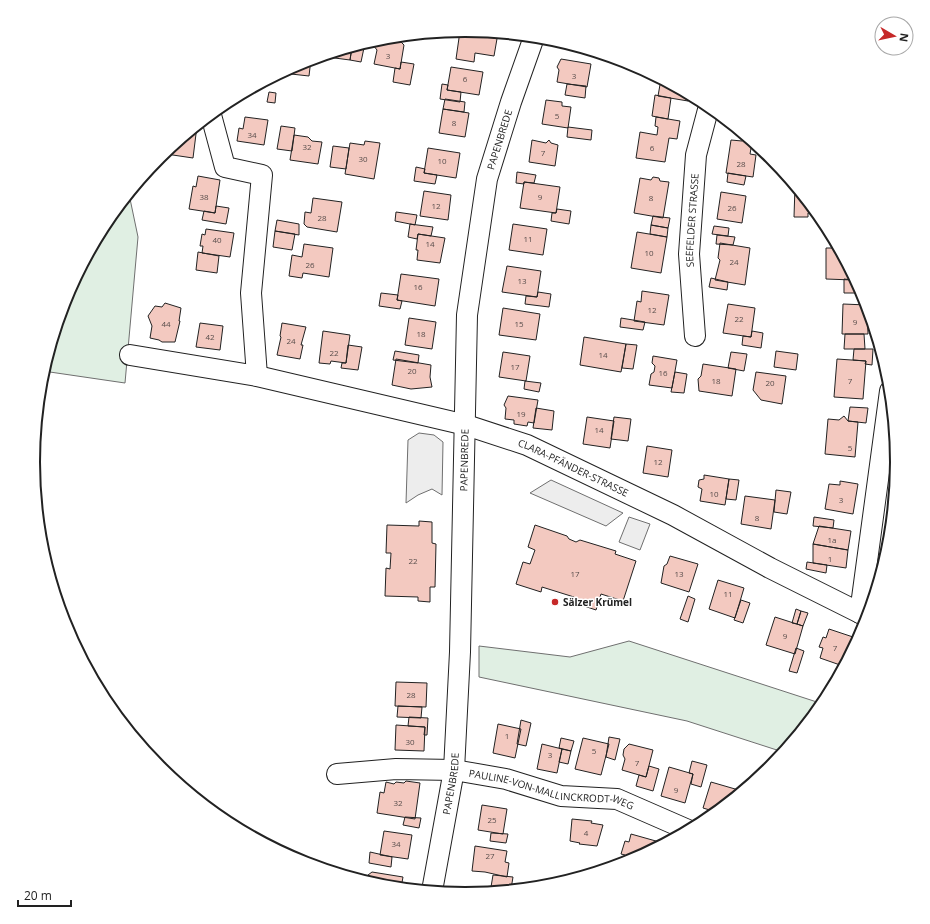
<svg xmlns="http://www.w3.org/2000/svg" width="930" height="924" font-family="'Open Sans',sans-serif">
  <rect width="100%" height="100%" fill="#fff"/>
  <path fill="#e0efe3" stroke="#6f6f6f" d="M 129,194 L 138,237 L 125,383 L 43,371 L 66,296 L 106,222 Z
    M 629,641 L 823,704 L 783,752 L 687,721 L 479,677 L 479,646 L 570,657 Z"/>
  <path fill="#ededed" stroke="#6f6f6f" d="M 419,433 L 434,435 L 443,442 L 442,495 L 432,489 L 418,495 L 406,503 L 408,440 Z
    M 551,480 L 623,513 L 606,526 L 530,493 Z
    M 629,517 L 650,524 L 640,550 L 619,542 Z"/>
  <path fill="#f3c9c0" stroke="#222" d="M 465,30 L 498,33 L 494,56 L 475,53 L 474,62 L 456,59 L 460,31 Z
    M 381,38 L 388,38 L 390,40 L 400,41 L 404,45 L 400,69 L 374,64 L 377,50 L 373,45 L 374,40 Z
    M 365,43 L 361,62 L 350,60 L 352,47 Z
    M 352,47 L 350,60 L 327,57 L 327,55 Z
    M 311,59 L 309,76 L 291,74 L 293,67 Z
    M 561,59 L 591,64 L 587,87 L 557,82 L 559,70 L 557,67 Z
    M 401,62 L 414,64 L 410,85 L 393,82 L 395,68 L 400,69 Z
    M 451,67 L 483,72 L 479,95 L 447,90 Z
    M 661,79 L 689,94 L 688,101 L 658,96 Z
    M 442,84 L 448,85 L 447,90 L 461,92 L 460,102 L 440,99 Z
    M 567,84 L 586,86 L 585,98 L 565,95 Z
    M 269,92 L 276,93 L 275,103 L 267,102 Z
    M 655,95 L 671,98 L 668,119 L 652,116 Z
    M 445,99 L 465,102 L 464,112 L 443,109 Z
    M 546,100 L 562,102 L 562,106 L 571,107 L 568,128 L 542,124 Z
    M 443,109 L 469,113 L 465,137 L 439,133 Z
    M 245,117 L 268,120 L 264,145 L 237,141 L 239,128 L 243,129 Z
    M 656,117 L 680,121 L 677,139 L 669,138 L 665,162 L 636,158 L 640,132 L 657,135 L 658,127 L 655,126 Z
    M 197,126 L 193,158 L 166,154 L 166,151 Z
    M 281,126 L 295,128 L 292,151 L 277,149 Z
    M 568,127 L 592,130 L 591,140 L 567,137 Z
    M 294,135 L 308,137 L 312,141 L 322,142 L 318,164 L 290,160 Z
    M 745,139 L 749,140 L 752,143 L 750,154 L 756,155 L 753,177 L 726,173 L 731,140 L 742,141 Z
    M 532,140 L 546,143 L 549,140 L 551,143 L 558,145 L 555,166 L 529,162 Z
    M 365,141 L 380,143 L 374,179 L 345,174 L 350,143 L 364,145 Z
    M 333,146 L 349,148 L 346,169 L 330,167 Z
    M 428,148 L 460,153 L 456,178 L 424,173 Z
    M 416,167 L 425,169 L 424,173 L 437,175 L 435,184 L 414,181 Z
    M 517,172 L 536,175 L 534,183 L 524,182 L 524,184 L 516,183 Z
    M 728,173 L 746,176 L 744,185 L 727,182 Z
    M 198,176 L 220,180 L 215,213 L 189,209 L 193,186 L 196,187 Z
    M 653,177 L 659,178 L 660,181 L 669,182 L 663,218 L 634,213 L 640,178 L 651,180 Z
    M 524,182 L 560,187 L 556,213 L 520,208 Z
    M 795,186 L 817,213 L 808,213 L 808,217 L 794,217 Z
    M 424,191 L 451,195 L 448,220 L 420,216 Z
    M 721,192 L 746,196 L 742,223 L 717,219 Z
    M 313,198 L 342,202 L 337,232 L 307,227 L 304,224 L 305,212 L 311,213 Z
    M 216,206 L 229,208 L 226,224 L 202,220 L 204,211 L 215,213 Z
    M 557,209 L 571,211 L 569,224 L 551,221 L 552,213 L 556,213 Z
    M 396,212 L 417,215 L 415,225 L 395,221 Z
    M 653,216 L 670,218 L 668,228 L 651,225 Z
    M 277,220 L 299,224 L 299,235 L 275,231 Z
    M 410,224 L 433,227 L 431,236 L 418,234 L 417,239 L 408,237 Z
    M 513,224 L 547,229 L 543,255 L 509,250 Z
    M 651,225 L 668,228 L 667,237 L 650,234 Z
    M 714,226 L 729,228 L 728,236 L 712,234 Z
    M 206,229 L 234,233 L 230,257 L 202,253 L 203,246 L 200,246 L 202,234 L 205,235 Z
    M 275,231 L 295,234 L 292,250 L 273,247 Z
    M 637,232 L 667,237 L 661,273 L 631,268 Z
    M 418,234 L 445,238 L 440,263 L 417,260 L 418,250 L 416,250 Z
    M 717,235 L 735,237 L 733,245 L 716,244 Z
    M 720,243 L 750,248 L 745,285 L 715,280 L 720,260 L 718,258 Z
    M 304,244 L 333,248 L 329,277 L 303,273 L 302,278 L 289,276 L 292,255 L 302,257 Z
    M 826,248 L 838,248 L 853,280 L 826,279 Z
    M 198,252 L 219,256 L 217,273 L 196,270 Z
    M 507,266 L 541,271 L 537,297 L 502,292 Z
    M 401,274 L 439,279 L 435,306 L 397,300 Z
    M 853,276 L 862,293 L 844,293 L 844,279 L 853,280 Z
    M 711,278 L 728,282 L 727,290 L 709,287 Z
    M 642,291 L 669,295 L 664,325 L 634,321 L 637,301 L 641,302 Z
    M 538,292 L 551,294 L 549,307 L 525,304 L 526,296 L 537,297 Z
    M 381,293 L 398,295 L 397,300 L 402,301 L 400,309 L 379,306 Z
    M 165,303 L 181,308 L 179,321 L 180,321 L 175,342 L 162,342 L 159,340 L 150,338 L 152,326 L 148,316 L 155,306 L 162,307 Z
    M 728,304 L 755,308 L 751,337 L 723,333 Z
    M 843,304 L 867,305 L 868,334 L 842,334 Z
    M 503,308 L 540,314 L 536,340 L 499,335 Z
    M 409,318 L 436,322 L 432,349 L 405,345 Z
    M 621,318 L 645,322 L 643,330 L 620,327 Z
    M 200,323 L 223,326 L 220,350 L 196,347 Z
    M 282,323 L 306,327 L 301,345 L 303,345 L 300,359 L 277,355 L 281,337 L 280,336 Z
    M 323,331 L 350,335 L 346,363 L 331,361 L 330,364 L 319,363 Z
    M 752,331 L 763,333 L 761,348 L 742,345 L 743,336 L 751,337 Z
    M 845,334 L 864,334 L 865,349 L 844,349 Z
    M 584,337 L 626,344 L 621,372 L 580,365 Z
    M 626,344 L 637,345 L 633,369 L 622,368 Z
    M 348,345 L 362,347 L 358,370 L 341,368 L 342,363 L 346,363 Z
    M 854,349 L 873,349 L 872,365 L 865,364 L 866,361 L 853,360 Z
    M 395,351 L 419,355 L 418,363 L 393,360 Z
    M 776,351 L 798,354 L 796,370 L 774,367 Z
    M 503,352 L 530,356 L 526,381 L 499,377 Z
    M 731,352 L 747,354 L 744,371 L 728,368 Z
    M 653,356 L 677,360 L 672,388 L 649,385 L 651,374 L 654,372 L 655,366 L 652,363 Z
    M 396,359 L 431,365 L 430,377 L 432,387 L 411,389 L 392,385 Z
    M 837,359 L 866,361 L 863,399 L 834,397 Z
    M 703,364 L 736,369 L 732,396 L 699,391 L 698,379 L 701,376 Z
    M 675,372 L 687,374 L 684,393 L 671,392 Z
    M 756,372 L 786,376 L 782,404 L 761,400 L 753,390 Z
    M 525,381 L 541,383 L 539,392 L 524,389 Z
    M 508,396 L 538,400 L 534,423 L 528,422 L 527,426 L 514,424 L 514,420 L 505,419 L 506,408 L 504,405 Z
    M 850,407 L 868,408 L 866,423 L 848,421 Z
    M 536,408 L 554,411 L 552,430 L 533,428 Z
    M 844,416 L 848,421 L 858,422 L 855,457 L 825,454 L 828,419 L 839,420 Z
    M 587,417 L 614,421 L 610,448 L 583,444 Z
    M 614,417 L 631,419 L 628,441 L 611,439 Z
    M 647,446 L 672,450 L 668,477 L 643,473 Z
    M 704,475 L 729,479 L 725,505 L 700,501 L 702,489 L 698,487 L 699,480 L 704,479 Z
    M 729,479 L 739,480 L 736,500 L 726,499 Z
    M 840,481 L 858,484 L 853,514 L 825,509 L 829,484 L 840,485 Z
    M 776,490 L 791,492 L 787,514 L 774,512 Z
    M 745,496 L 775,500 L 771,529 L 741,524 Z
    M 814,517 L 834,520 L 833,528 L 813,526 Z
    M 419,521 L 432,522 L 432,543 L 436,544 L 435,587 L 430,587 L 430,602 L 418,601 L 418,597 L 385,596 L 386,568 L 390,569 L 391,553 L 386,553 L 387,525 L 419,526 Z
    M 535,525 L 567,536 L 569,539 L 576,542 L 580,540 L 616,551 L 615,554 L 636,561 L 623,601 L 601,594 L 596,610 L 572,602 L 574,597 L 542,587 L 541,592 L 516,584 L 523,562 L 530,564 L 535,550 L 528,547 Z
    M 819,526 L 851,531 L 848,550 L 813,544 Z
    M 813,544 L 848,550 L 846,568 L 813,563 Z
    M 670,556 L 698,564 L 689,592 L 661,583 L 664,566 L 667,564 Z
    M 807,562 L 827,565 L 826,573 L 806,569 Z
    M 718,580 L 744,588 L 735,618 L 709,609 Z
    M 688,596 L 695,599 L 688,622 L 680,619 Z
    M 741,600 L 750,603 L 743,623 L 734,620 Z
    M 796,609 L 801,611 L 797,624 L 792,623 Z
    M 801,611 L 808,613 L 803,626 L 797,624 Z
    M 775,617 L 803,626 L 795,654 L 766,645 Z
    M 829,629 L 853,637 L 843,666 L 820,658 L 823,648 L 819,647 L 823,637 L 826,638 Z
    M 853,637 L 858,639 L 847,660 L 846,659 Z
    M 796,648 L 804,651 L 797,673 L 789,671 Z
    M 396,682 L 427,683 L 426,707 L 395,706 Z
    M 398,706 L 422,707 L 421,718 L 397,717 Z
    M 409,717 L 428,718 L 427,735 L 424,735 L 425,727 L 408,726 Z
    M 521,720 L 531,723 L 526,746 L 517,744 Z
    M 498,724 L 521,729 L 515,758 L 493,753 Z
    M 396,725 L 425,727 L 424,751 L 395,750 Z
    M 609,737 L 620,739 L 615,760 L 606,757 Z
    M 561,738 L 574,741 L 571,751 L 559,748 Z
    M 583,738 L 609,744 L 601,775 L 575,769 Z
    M 542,744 L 562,749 L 557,773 L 537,769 Z
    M 629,744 L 653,750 L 646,777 L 622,770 L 625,759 L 623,755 L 624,749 Z
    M 562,749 L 571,751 L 568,764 L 559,762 Z
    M 692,761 L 707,765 L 701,787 L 691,784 L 693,774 L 689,773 Z
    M 649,766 L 659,769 L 653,791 L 636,786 L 639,775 L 646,777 Z
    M 669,767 L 693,774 L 685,803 L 661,796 Z
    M 406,781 L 420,783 L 415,819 L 377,813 L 380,792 L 384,793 L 386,782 L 394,784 L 396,782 L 404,783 Z
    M 711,782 L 742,791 L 714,814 L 713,811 L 703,808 Z
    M 482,805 L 507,809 L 503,834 L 478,830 Z
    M 405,817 L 421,818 L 419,828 L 403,825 Z
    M 572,819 L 592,821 L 591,823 L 603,825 L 597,846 L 579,844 L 580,843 L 570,841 Z
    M 384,831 L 412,835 L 408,859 L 380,855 Z
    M 491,833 L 508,834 L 506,843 L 490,841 Z
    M 631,834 L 663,843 L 663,844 L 633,860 L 624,857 L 625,855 L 621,854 L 625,841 L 629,842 Z
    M 475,846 L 507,851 L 505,862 L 509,863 L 507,877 L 485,872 L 472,871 Z
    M 370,852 L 392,857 L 391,867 L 369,863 Z
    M 372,872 L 403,877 L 401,888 L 380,886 L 367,882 L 368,875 Z
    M 493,875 L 513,877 L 511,889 L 491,887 Z"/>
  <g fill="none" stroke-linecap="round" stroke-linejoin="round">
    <g stroke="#222" stroke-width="22">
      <g id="minor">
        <path d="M 211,115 L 225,167 L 262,175 L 251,293 L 257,376"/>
        <path id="s1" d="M 695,336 L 689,254 L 696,155 L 709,106"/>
        <path id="s2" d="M 130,355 L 257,376 L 466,425 L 527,445 L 673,515 L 770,568 L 860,613 L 868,615"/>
        <path d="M 860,613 L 890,391"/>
        <path id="s3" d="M 337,774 L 396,769 L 454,770 L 506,779 L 561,796 L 617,799 L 688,830"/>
        <path id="s4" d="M 432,891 L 454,770 L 460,652 L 467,315 L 487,179 L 511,102 L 534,37"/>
      </g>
    </g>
    <use href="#minor" stroke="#fff" stroke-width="20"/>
  </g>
  <circle fill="#c62828" stroke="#fff" stroke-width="1.5" cx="555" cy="602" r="4"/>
  <g text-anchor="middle" stroke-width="3" stroke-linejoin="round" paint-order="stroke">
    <g font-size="8" fill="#564c4a">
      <text x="388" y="59">3</text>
      <text x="574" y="79">3</text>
      <text x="465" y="82">6</text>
      <text x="557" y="119">5</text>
      <text x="454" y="126">8</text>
      <text x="252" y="138">34</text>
      <text x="307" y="150">32</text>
      <text x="652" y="151">6</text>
      <text x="543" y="156">7</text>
      <text x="363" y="162">30</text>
      <text x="442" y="164">10</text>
      <text x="741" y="167">28</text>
      <text x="204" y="200">38</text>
      <text x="540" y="200">9</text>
      <text x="651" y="201">8</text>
      <text x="436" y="209">12</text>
      <text x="732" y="211">26</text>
      <text x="322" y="221">28</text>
      <text x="528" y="242">11</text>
      <text x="217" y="243">40</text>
      <text x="430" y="247">14</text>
      <text x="649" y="256">10</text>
      <text x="734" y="265">24</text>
      <text x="310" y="268">26</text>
      <text x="522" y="284">13</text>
      <text x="418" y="290">16</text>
      <text x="652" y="313">12</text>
      <text x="739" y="322">22</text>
      <text x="855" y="325">9</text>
      <text x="166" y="327">44</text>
      <text x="519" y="327">15</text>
      <text x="421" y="337">18</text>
      <text x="210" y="340">42</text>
      <text x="291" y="344">24</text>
      <text x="334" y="356">22</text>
      <text x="603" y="358">14</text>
      <text x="515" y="370">17</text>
      <text x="412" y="374">20</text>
      <text x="663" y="376">16</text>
      <text x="716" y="384">18</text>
      <text x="850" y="384">7</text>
      <text x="770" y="386">20</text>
      <text x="521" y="417">19</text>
      <text x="599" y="433">14</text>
      <text x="850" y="451">5</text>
      <text x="658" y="465">12</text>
      <text x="714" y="497">10</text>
      <text x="841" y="503">3</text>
      <text x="757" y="521">8</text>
      <text x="832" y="543">1a</text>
      <text x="830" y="562">1</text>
      <text x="413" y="564">22</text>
      <text x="575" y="577">17</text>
      <text x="679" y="577">13</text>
      <text x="728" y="597">11</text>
      <text x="785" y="639">9</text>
      <text x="835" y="651">7</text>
      <text x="411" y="698">28</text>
      <text x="507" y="739">1</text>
      <text x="410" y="745">30</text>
      <text x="594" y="754">5</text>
      <text x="550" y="758">3</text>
      <text x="637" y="766">7</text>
      <text x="676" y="793">9</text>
      <text x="398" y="806">32</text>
      <text x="492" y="823">25</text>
      <text x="586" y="836">4</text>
      <text x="396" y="847">34</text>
      <text x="490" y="859">27</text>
    </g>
    <g font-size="10" fill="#222" stroke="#fff">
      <text dy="4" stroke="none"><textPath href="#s4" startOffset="757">PAPENBREDE</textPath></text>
      <text dy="4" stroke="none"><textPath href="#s1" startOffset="116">SEEFELDER STRASSE</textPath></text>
      <text dy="4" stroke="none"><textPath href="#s4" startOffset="433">PAPENBREDE</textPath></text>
      <text dy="4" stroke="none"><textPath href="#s2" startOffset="459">CLARA-PFÄNDER-STRASSE</textPath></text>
      <text dy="4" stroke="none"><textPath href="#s4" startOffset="109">PAPENBREDE</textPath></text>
      <text dy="4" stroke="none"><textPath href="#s3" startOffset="217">PAULINE-VON-MALLINCKRODT-WEG</textPath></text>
    </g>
    <g font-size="10" font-weight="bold" fill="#222" stroke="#fff" text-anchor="start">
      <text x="563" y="606">Sälzer Krümel</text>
    </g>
  </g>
  <path d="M0 0H930V924H0ZM40 462a425 425 0 1 1 850 0a425 425 0 1 1-850 0Z" fill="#fff" fill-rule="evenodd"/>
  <path fill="none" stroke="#222" stroke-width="2" d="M40 462a425 425 0 1 1 850 0a425 425 0 1 1-850 0Z"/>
  <g transform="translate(894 36) rotate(99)"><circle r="19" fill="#ffffff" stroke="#a7a7a7"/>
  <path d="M0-3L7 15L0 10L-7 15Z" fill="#c62828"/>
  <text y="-6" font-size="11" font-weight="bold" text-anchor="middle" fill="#222222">N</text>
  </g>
  <path d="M18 900v6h53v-6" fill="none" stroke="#222222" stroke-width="2"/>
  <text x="24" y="900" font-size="12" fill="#222222" stroke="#ffffff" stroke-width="3" paint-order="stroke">20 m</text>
</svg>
